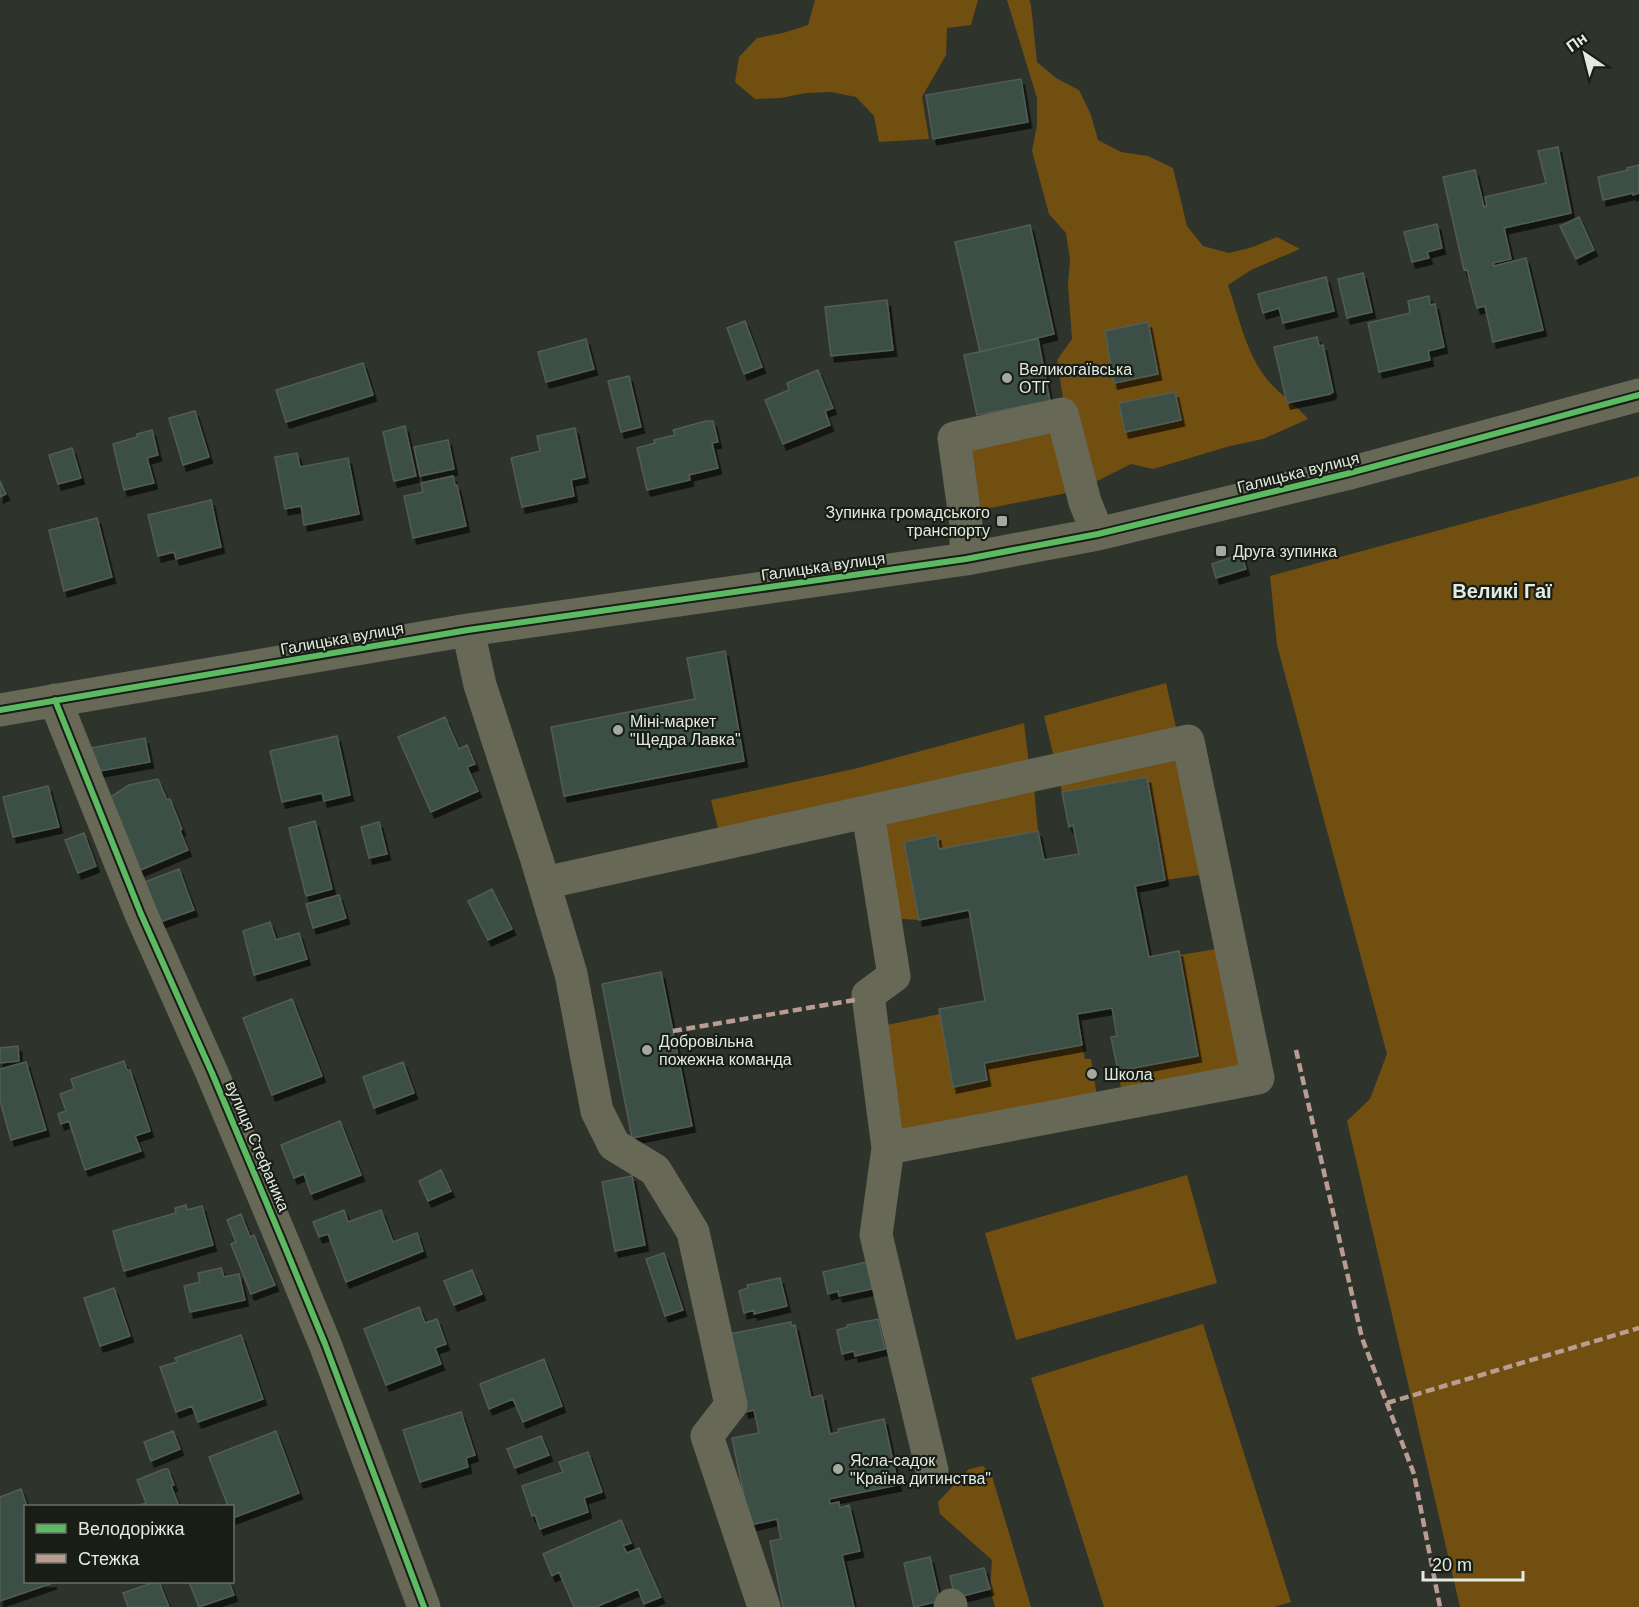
<svg xmlns="http://www.w3.org/2000/svg" width="1639" height="1607" font-family="Helvetica,sans-serif">
  <defs>
    <filter id="shadow"><feDropShadow dx="3.5" dy="6" stdDeviation="0" flood-color="#0009"/></filter>
  </defs>
  <rect width="100%" height="100%" fill="#2e342c"/>
  <path fill="#714f10" d="M 815,0 L 978,0 L 971,25 L 947,28 L 946,55 L 922,97 L 929,139 L 879,142 L 874,116 L 856,97 L 831,92 L 806,93 L 781,98 L 755,99 L 735,82 L 739,57 L 757,38 L 783,33 L 808,25 Z
    M 1007,0 L 1029,0 L 1031,5 L 1037,62 L 1056,78 L 1079,90 L 1091,115 L 1098,140 L 1121,152 L 1148,156 L 1173,168 L 1187,226 L 1203,246 L 1229,253 L 1253,247 L 1277,237 L 1300,249 L 1251,270 L 1228,285 C 1240,320 1247,360 1274,387 C 1285,398 1297,406 1308,419 L 1263,439 L 1230,446 L 1153,469 L 1131,464 L 1085,487 L 1064,404 L 1057,360 L 1072,339 L 1068,285 L 1070,260 L 1066,233 L 1049,214 L 1032,151 L 1037,125 L 1037,98 Z
    M 1054,423 L 1072,492 L 980,510 L 969,442 Z
    M 1639,476 L 1639,1607 L 1460,1607 L 1347,1121 L 1370,1099 L 1387,1054 L 1277,645 L 1270,576 Z
    M 1166,683 L 1178,736 L 1055,762 L 1044,716 Z
    M 1024,723 L 1029,764 L 719,832 L 711,800 L 858,768 Z
    M 1181,751 L 1207,874 L 1165,880 L 1147,777 L 1062,792 L 1059,779 Z
    M 1034,787 L 1038,831 L 939,849 L 937,835 L 905,842 L 919,920 L 903,919 L 894,915 L 877,821 Z
    M 1222,948 L 1246,1066 L 1123,1099 L 1118,1071 L 1198,1056 L 1180,955 Z
    M 940,1014 L 953,1087 L 987,1080 L 984,1063 L 1082,1045 L 1085,1059 L 1091,1059 L 1098,1103 L 912,1139 L 894,1129 L 877,1027 Z
    M 1187,1175 L 1217,1283 L 1016,1340 L 985,1233 Z
    M 1203,1324 L 1291,1602 L 1274,1607 L 1104,1607 L 1031,1378 Z
    M 983,1466 L 992,1476 L 1031,1607 L 995,1607 L 990,1589 L 992,1560 L 940,1514 L 938,1502 L 969,1469 Z"/>
  <path fill="#3a5046" stroke="#535b55" stroke-width="1.5" filter="url(#shadow)" d="M 1021,79 L 1028,122 L 933,139 L 926,95 Z
    M 1558,147 L 1571,213 L 1504,228 L 1511,259 L 1493,263 L 1494,266 L 1526,258 L 1543,330 L 1493,342 L 1485,306 L 1477,308 L 1467,269 L 1464,270 L 1443,177 L 1475,170 L 1484,207 L 1487,206 L 1485,197 L 1546,183 L 1538,151 Z
    M 1639,165 L 1639,193 L 1633,195 L 1633,193 L 1603,200 L 1598,177 L 1628,170 L 1627,168 Z
    M 1579,217 L 1594,250 L 1576,259 L 1560,226 Z
    M 1437,224 L 1442,248 L 1427,252 L 1429,258 L 1412,262 L 1404,232 Z
    M 1030,225 L 1054,334 L 980,352 L 955,242 Z
    M 1363,273 L 1372,312 L 1347,318 L 1338,279 Z
    M 1326,277 L 1334,311 L 1283,323 L 1279,308 L 1263,313 L 1258,294 Z
    M 1429,296 L 1430,305 L 1435,304 L 1444,347 L 1428,351 L 1430,360 L 1379,372 L 1368,323 L 1410,313 L 1408,301 Z
    M 887,300 L 893,350 L 831,356 L 825,307 Z
    M 745,321 L 762,367 L 744,374 L 727,328 Z
    M 1148,322 L 1158,374 L 1114,383 L 1105,331 Z
    M 1317,337 L 1319,346 L 1323,345 L 1333,392 L 1330,394 L 1287,403 L 1274,347 Z
    M 586,339 L 594,369 L 546,382 L 538,352 Z
    M 1038,339 L 1050,401 L 977,415 L 964,355 Z
    M 363,363 L 373,395 L 286,422 L 276,390 Z
    M 818,370 L 833,408 L 825,411 L 830,425 L 783,444 L 765,400 L 789,390 L 787,383 Z
    M 629,376 L 641,427 L 621,432 L 608,381 Z
    M 1175,392 L 1181,420 L 1125,432 L 1119,403 Z
    M 195,411 L 209,457 L 183,465 L 169,418 Z
    M 706,421 L 713,421 L 718,442 L 712,443 L 718,468 L 689,475 L 690,480 L 647,490 L 637,448 L 655,443 L 654,440 L 675,435 L 673,430 Z
    M 405,426 L 416,476 L 394,481 L 383,432 Z
    M 575,428 L 585,477 L 571,480 L 574,496 L 522,507 L 511,458 L 540,451 L 537,436 Z
    M 152,430 L 158,455 L 147,458 L 154,483 L 124,490 L 113,444 L 137,437 L 137,434 Z
    M 448,440 L 454,469 L 420,476 L 414,447 Z
    M 72,448 L 81,478 L 58,484 L 49,455 Z
    M 297,453 L 300,467 L 348,458 L 359,514 L 304,525 L 301,506 L 285,509 L 275,457 Z
    M 453,476 L 455,485 L 457,485 L 466,526 L 413,538 L 404,496 L 423,492 L 421,483 Z
    M 0,481 L 6,494 L 0,497 Z
    M 211,500 L 221,547 L 176,559 L 174,552 L 158,556 L 148,515 Z
    M 97,518 L 112,577 L 64,591 L 49,530 Z
    M 1241,554 L 1246,569 L 1216,578 L 1212,564 Z
    M 725,651 L 744,761 L 564,796 L 551,727 L 695,699 L 687,658 Z
    M 445,717 L 459,749 L 467,745 L 475,764 L 467,767 L 478,791 L 431,812 L 398,737 Z
    M 337,736 L 350,795 L 324,801 L 322,793 L 282,802 L 270,751 Z
    M 145,738 L 150,762 L 95,772 L 90,748 Z
    M 1147,777 L 1165,880 L 1135,886 L 1149,957 L 1179,951 L 1198,1056 L 1118,1071 L 1111,1037 L 1117,1036 L 1112,1008 L 1077,1014 L 1082,1045 L 984,1063 L 987,1080 L 953,1087 L 939,1009 L 985,1001 L 969,910 L 919,920 L 904,842 L 937,835 L 939,849 L 1038,831 L 1044,860 L 1079,854 L 1073,825 L 1069,827 L 1062,792 Z
    M 158,779 L 167,800 L 170,799 L 182,829 L 180,831 L 188,850 L 136,872 L 106,800 L 129,785 Z
    M 48,786 L 59,827 L 13,837 L 3,797 Z
    M 315,821 L 332,889 L 306,896 L 289,828 Z
    M 379,822 L 387,854 L 369,858 L 361,827 Z
    M 84,833 L 96,866 L 78,873 L 65,840 Z
    M 179,869 L 194,910 L 160,922 L 145,882 Z
    M 492,889 L 512,929 L 488,940 L 468,901 Z
    M 339,895 L 346,918 L 313,928 L 306,904 Z
    M 270,922 L 276,940 L 299,933 L 307,959 L 254,975 L 243,931 Z
    M 661,972 L 692,1126 L 632,1138 L 602,984 Z
    M 292,999 L 322,1076 L 272,1095 L 243,1018 Z
    M 18,1046 L 19,1061 L 0,1063 L 0,1048 Z
    M 124,1061 L 127,1070 L 130,1070 L 150,1131 L 135,1136 L 141,1151 L 85,1170 L 69,1121 L 61,1124 L 58,1114 L 66,1111 L 60,1094 L 74,1089 L 71,1079 Z
    M 26,1062 L 46,1130 L 11,1140 L 0,1101 L 0,1069 Z
    M 403,1062 L 414,1093 L 374,1108 L 363,1077 Z
    M 340,1121 L 361,1175 L 311,1194 L 304,1174 L 294,1178 L 281,1145 Z
    M 441,1170 L 451,1191 L 428,1201 L 419,1181 Z
    M 632,1176 L 645,1245 L 615,1251 L 602,1182 Z
    M 186,1205 L 187,1210 L 202,1206 L 213,1245 L 124,1271 L 113,1231 L 176,1213 L 175,1208 Z
    M 344,1210 L 348,1222 L 381,1210 L 393,1242 L 417,1233 L 423,1251 L 346,1282 L 328,1234 L 319,1237 L 313,1222 Z
    M 241,1214 L 250,1237 L 254,1235 L 275,1285 L 251,1294 L 231,1244 L 236,1242 L 227,1220 Z
    M 664,1253 L 683,1310 L 665,1316 L 646,1259 Z
    M 867,1262 L 872,1289 L 839,1296 L 838,1291 L 828,1294 L 823,1272 Z
    M 221,1268 L 224,1277 L 239,1274 L 245,1300 L 190,1312 L 184,1286 L 200,1282 L 198,1273 Z
    M 472,1270 L 482,1294 L 454,1305 L 444,1281 Z
    M 780,1278 L 787,1306 L 754,1314 L 754,1310 L 744,1313 L 739,1291 L 748,1288 L 747,1285 Z
    M 114,1288 L 130,1336 L 100,1346 L 84,1298 Z
    M 419,1307 L 425,1323 L 437,1319 L 446,1344 L 435,1348 L 441,1364 L 386,1385 L 364,1329 Z
    M 878,1319 L 885,1349 L 855,1356 L 854,1351 L 842,1354 L 837,1330 L 848,1327 L 847,1325 Z
    M 791,1322 L 791,1326 L 795,1325 L 811,1398 L 822,1395 L 830,1434 L 839,1432 L 838,1429 L 884,1419 L 898,1485 L 829,1499 L 830,1504 L 839,1502 L 840,1508 L 849,1505 L 860,1551 L 842,1555 L 854,1607 L 783,1607 L 770,1541 L 781,1539 L 777,1519 L 750,1525 L 732,1438 L 759,1433 L 754,1410 L 745,1412 L 729,1334 Z
    M 241,1335 L 263,1399 L 198,1422 L 192,1406 L 176,1412 L 160,1367 L 177,1362 L 175,1358 Z
    M 544,1359 L 562,1406 L 523,1422 L 513,1399 L 489,1409 L 480,1384 Z
    M 461,1412 L 475,1455 L 466,1458 L 468,1467 L 420,1482 L 403,1430 Z
    M 173,1431 L 180,1449 L 151,1461 L 144,1442 Z
    M 276,1431 L 299,1493 L 233,1518 L 232,1506 L 228,1506 L 209,1457 Z
    M 541,1436 L 549,1455 L 515,1468 L 507,1449 Z
    M 588,1452 L 602,1492 L 584,1498 L 588,1512 L 540,1529 L 535,1515 L 532,1516 L 522,1486 L 563,1472 L 559,1462 Z
    M 164,1469 L 168,1469 L 174,1485 L 171,1486 L 179,1506 L 137,1506 L 146,1503 L 137,1480 Z
    M 21,1489 L 27,1506 L 26,1582 L 53,1582 L 53,1583 L 0,1601 L 0,1497 Z
    M 621,1520 L 631,1543 L 623,1546 L 627,1553 L 639,1548 L 661,1597 L 644,1604 L 638,1589 L 596,1607 L 574,1607 L 559,1572 L 552,1576 L 543,1554 Z
    M 930,1557 L 940,1601 L 914,1607 L 904,1563 Z
    M 984,1568 L 990,1589 L 955,1598 L 950,1576 Z
    M 155,1582 L 159,1582 L 169,1607 L 128,1607 L 123,1593 Z
    M 189,1582 L 229,1582 L 234,1595 L 199,1607 Z"/>
  <g fill="none" stroke-linecap="round" stroke-linejoin="round">
    <path stroke="#686856" stroke-width="33" d="M 966,559 L 966,525 L 954,438 L 1062,414 L 1085,502 L 1098,534
      M 468,630 L 480,685 L 537,860 L 571,974 L 597,1111 L 614,1145 L 655,1170 L 693,1232 L 731,1405 L 707,1436 L 764,1607
      M 55,700 L 141,914 L 212,1073 L 285,1247 L 325,1344 L 424,1607
      M 0,710 L 468,630 L 966,559 L 1098,534 L 1346,474 L 1639,395
      M 544,883 L 1188,741 L 1258,1078 L 888,1148 L 868,995 L 894,976 L 868,813
      M 888,1148 L 876,1235 L 932,1470
      M 950,1607 L 951,1605"/>
    <path stroke="#b99d93" stroke-width="4.5" stroke-dasharray="9 4.5" stroke-linecap="butt" d="M 673,1031 L 855,1000
      M 1296,1050 L 1362,1338 L 1414,1474 L 1440,1607
      M 1387,1403 L 1639,1328"/>
    <g stroke="#181d16" stroke-width="10">
      <path id="cycleway" d="M 55,700 L 141,914 L 212,1073 L 285,1247 L 325,1344 L 424,1607
        M 0,710 L 468,630 L 966,559 L 1098,534 L 1346,474 L 1639,395"/>
    </g>
    <use href="#cycleway" stroke="#5cba63" stroke-width="6"/>
  </g>
  <g fill="#a4aaa0" stroke="#181d16" stroke-width="2">
    <circle cx="1007" cy="378" r="6"/>
    <rect x="996" y="515" width="12" height="12" rx="3"/>
    <rect x="1215" y="545" width="12" height="12" rx="3"/>
    <circle cx="618" cy="730" r="6"/>
    <circle cx="647" cy="1050" r="6"/>
    <circle cx="1092" cy="1074" r="6"/>
    <circle cx="838" cy="1469" r="6"/>
  </g>
  <g text-anchor="middle" stroke-width="4.5" stroke-linejoin="round" paint-order="stroke">
    <g font-size="16" fill="#e3eadf" stroke="#181d16" text-anchor="start">
      <text x="1019" y="375">Великогаївська<tspan x="1019" dy="18">ОТГ</tspan></text>
      <text x="990" y="518" text-anchor="end">Зупинка громадського<tspan x="990" dy="18">транспорту</tspan></text>
      <text x="1233" y="557">Друга зупинка</text>
      <text x="630" y="727">Міні-маркет<tspan x="630" dy="18">"Щедра Лавка"</tspan></text>
      <text x="659" y="1047">Добровільна<tspan x="659" dy="18">пожежна команда</tspan></text>
      <text x="1104" y="1080">Школа</text>
      <text x="850" y="1466">Ясла-садок<tspan x="850" dy="18">"Країна дитинства"</tspan></text>
    </g>
    <g font-size="16" fill="#e3eadf" stroke="#181d16">
      <text transform="translate(1298 472) rotate(-14)" y="6">Галицька вулиця</text>
      <text transform="translate(823 566) rotate(-8)" y="6">Галицька вулиця</text>
      <text transform="translate(342 638) rotate(-10)" y="6">Галицька вулиця</text>
      <text transform="translate(258 1146) rotate(67)" y="6">вулиця Стефаника</text>
    </g>
    <g font-size="20" font-weight="bold" fill="#e3eadf" stroke="#181d16">
      <text x="1502" y="598">Великі Гаї</text>
    </g>
  </g>
  <rect x="24" y="1505" width="210" height="78" fill="#181d16" stroke="#696f66" stroke-width="1.5"/>
  <rect x="36" y="1524" width="30" height="9" fill="#5cba63" stroke="#696f66" stroke-width="1.5"/>
  <text x="78" y="1535" font-size="18" fill="#e3eadf">Велодоріжка</text>
  <rect x="36" y="1554" width="30" height="9" fill="#b99d93" stroke="#696f66" stroke-width="1.5"/>
  <text x="78" y="1565" font-size="18" fill="#e3eadf">Стежка</text>
  <g transform="translate(1585 54) rotate(325)" stroke="#181d16" stroke-width="4.5" paint-order="stroke">
  <path d="M0-4.5L10 22L0 15L-10 22Z" fill="#e3eadf"/>
  <text y="-9" font-size="16" font-weight="bold" text-anchor="middle" fill="#e3eadf">Пн</text>
  </g>
  <path d="M1423 1571v9h100v-9" fill="none" stroke="#e3eadf" stroke-width="3"/>
  <text x="1432" y="1571" font-size="18" fill="#e3eadf" stroke="#181d16" stroke-width="4.5" paint-order="stroke">20 m</text>
</svg>
